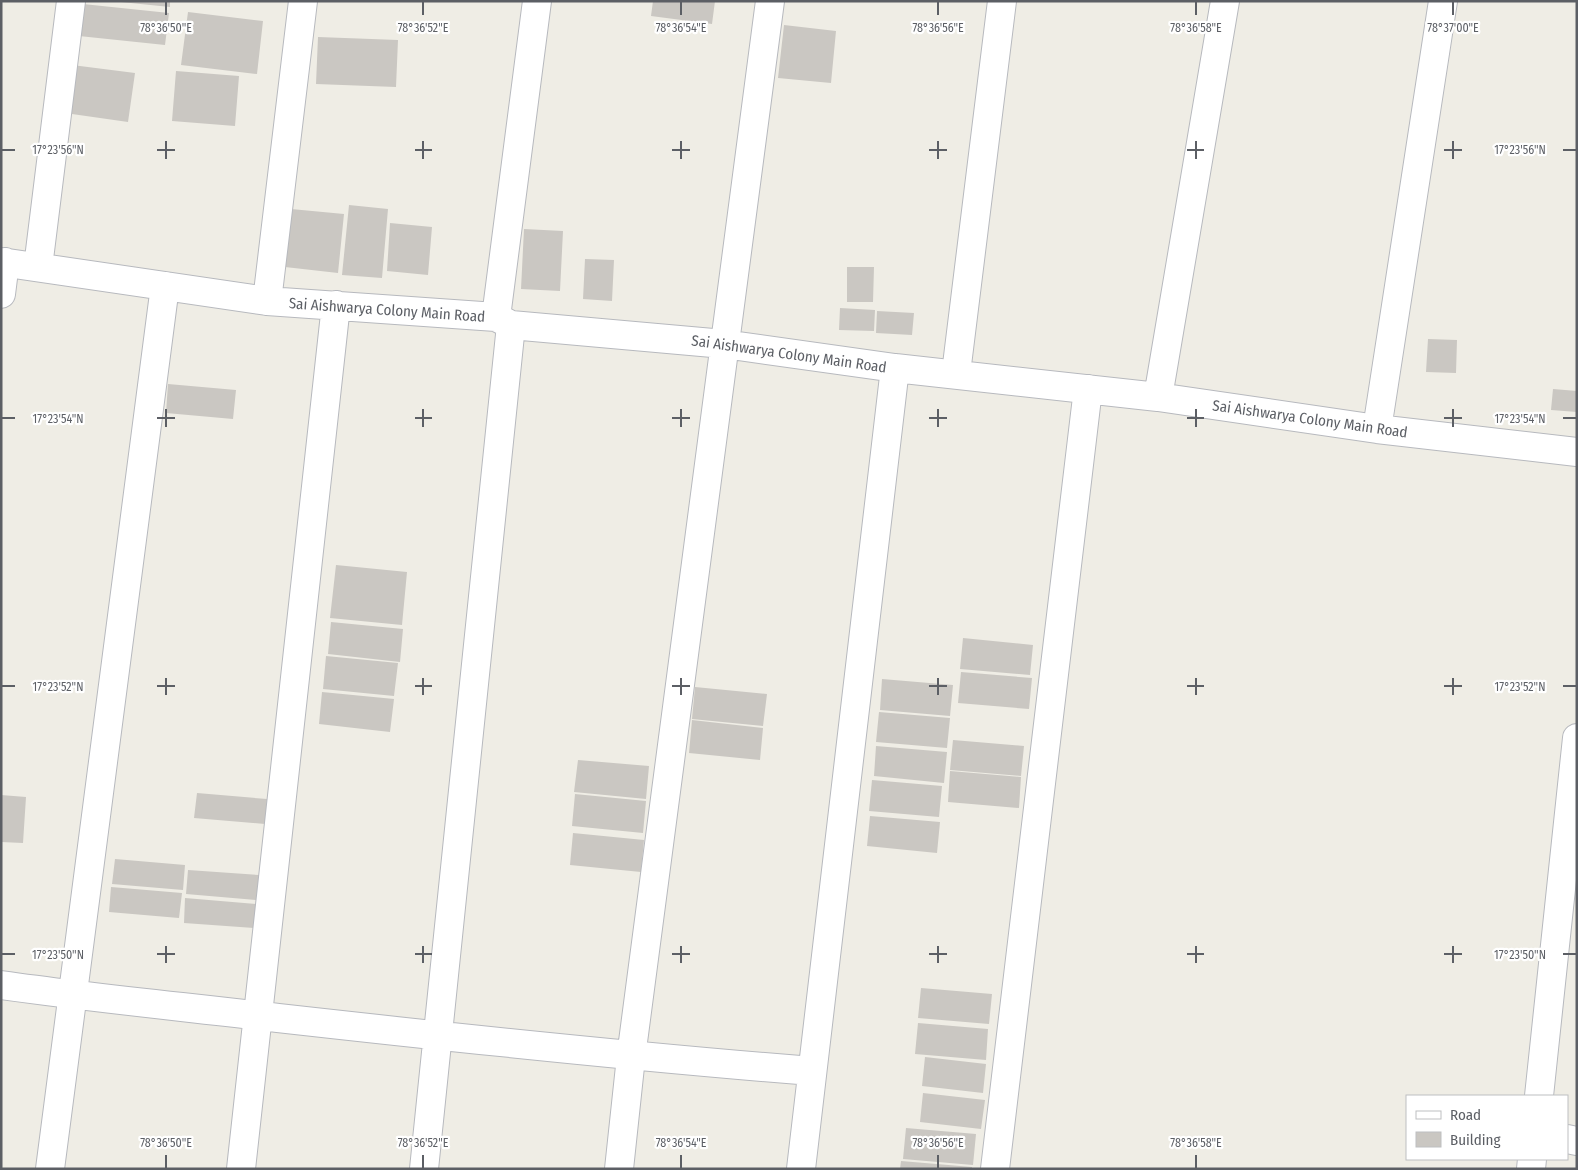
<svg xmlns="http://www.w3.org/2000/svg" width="1578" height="1170" font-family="'Fira Sans Condensed',sans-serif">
  <rect width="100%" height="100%" fill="#efede5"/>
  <path fill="#cac7c2" d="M 111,1 L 170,1 L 170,7 Z
    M 653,1 L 715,1 L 712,24 L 651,16 Z
    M 83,4 L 169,13 L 165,45 L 79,36 Z
    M 188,12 L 263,21 L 257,74 L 181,65 Z
    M 784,25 L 836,31 L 831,83 L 778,78 Z
    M 318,37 L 398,40 L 396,87 L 316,84 Z
    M 72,65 L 135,73 L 128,122 L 65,113 Z
    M 176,71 L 239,76 L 235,126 L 172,121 Z
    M 349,205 L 388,209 L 382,278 L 342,275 Z
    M 291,209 L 344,214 L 338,273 L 285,267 Z
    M 390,223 L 432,227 L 428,275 L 387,271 Z
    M 524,229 L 563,231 L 560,291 L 521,289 Z
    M 585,259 L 614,260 L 612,301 L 583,299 Z
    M 847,267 L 874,267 L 873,302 L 847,302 Z
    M 840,308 L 875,310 L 874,331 L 839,330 Z
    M 877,311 L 914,313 L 912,335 L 876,333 Z
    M 1428,339 L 1457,340 L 1456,373 L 1426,372 Z
    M 168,384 L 236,390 L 233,419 L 166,413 Z
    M 1553,389 L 1577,391 L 1577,412 L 1551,410 Z
    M 336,565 L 407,572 L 402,625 L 330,618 Z
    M 331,622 L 403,629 L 400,662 L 328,654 Z
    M 963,638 L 1033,645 L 1030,675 L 960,669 Z
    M 326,656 L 398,663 L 394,696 L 323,689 Z
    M 961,672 L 1032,678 L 1029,709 L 958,703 Z
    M 882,679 L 953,685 L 950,716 L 880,710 Z
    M 695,687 L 767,694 L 763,726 L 692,719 Z
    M 322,692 L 394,699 L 390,732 L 319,724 Z
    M 879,712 L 950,718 L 947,748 L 876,742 Z
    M 692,720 L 763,728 L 760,760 L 689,753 Z
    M 953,740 L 1024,746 L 1021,776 L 950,770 Z
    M 876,746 L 947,752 L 944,783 L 874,776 Z
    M 578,760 L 649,766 L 646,799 L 574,792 Z
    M 950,771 L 1021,777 L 1019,808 L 948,802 Z
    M 872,780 L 942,786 L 939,817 L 869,811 Z
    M 197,793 L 267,799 L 265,824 L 194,818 Z
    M 575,794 L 646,801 L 643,833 L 572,826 Z
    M 1,795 L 26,797 L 23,843 L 1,842 Z
    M 870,816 L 940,822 L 937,853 L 867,846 Z
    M 573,833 L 644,840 L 641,872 L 570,865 Z
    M 115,859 L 185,865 L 183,890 L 112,884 Z
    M 188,870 L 259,875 L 256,900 L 186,894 Z
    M 111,887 L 182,893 L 179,918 L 109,912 Z
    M 185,898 L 256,904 L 254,928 L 184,923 Z
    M 921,988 L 992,994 L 989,1024 L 918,1018 Z
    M 918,1023 L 988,1029 L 986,1060 L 915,1054 Z
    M 925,1057 L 986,1064 L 983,1093 L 922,1086 Z
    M 923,1093 L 985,1100 L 981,1129 L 920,1122 Z
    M 906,1128 L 976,1134 L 973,1165 L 903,1159 Z
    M 901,1161 L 972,1167 L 972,1169 L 900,1169 Z"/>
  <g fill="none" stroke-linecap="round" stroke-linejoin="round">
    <g stroke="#b7b9be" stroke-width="30">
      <path id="minor" d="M 1,262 L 267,301 L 496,317 L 511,325 L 724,344 L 895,368 L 1158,397 L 1377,429 L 1577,452
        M 38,267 L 71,1
        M 1,294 L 5,262
        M 267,301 L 303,1
        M 496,317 L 537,1
        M 956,373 L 1002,1
        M 1158,397 L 1225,1
        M 1377,429 L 1443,1
        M 1,985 C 93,998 186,1007 278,1018 C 456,1038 634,1057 812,1071
        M 1539,1096 L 1577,738
        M 1567,1139 L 1577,1141
        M 50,1169 L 165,286
        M 241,1169 L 336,305
        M 424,1169 L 511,325
        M 619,1169 L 631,1057 L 770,1
        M 801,1169 L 895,368
        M 995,1169 L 1088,389
        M 1531,1169 L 1532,1159"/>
    </g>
    <use href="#minor" stroke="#fff" stroke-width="28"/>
  </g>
  <path fill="none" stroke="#5c5f65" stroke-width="2" d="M 166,2 L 166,15M 423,2 L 423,15M 681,2 L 681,15M 938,2 L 938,15M 1196,2 L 1196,15M 1453,2 L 1453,15M 166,141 L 166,159M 423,141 L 423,159M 681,141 L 681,159M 938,141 L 938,159M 1196,141 L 1196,159M 1453,141 L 1453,159M 2,150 L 15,150M 157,150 L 175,150M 415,150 L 432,150M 672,150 L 690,150M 929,150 L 947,150M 1187,150 L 1204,150M 1444,150 L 1462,150M 1563,150 L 1576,150M 166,409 L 166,427M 423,409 L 423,427M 681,409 L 681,427M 938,409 L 938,427M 1196,409 L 1196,427M 1453,409 L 1453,427M 2,418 L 15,418M 157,418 L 175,418M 415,418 L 432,418M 672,418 L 690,418M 929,418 L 947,418M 1187,418 L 1204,418M 1444,418 L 1462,418M 1563,418 L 1576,418M 166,678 L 166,695M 423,678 L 423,695M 681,678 L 681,695M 938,678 L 938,695M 1196,678 L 1196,695M 1453,678 L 1453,695M 2,686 L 15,686M 157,686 L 175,686M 415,686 L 432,686M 672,686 L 690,686M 929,686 L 947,686M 1187,686 L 1204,686M 1444,686 L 1462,686M 1563,686 L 1576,686M 166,946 L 166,963M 423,946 L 423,963M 681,946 L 681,963M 938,946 L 938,963M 1196,946 L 1196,963M 1453,946 L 1453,963M 2,954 L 15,954M 157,954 L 175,954M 415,954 L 432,954M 672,954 L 690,954M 929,954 L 947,954M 1187,954 L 1204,954M 1444,954 L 1462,954M 1563,954 L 1576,954M 166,1155 L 166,1168M 423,1155 L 423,1168M 681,1155 L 681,1168M 938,1155 L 938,1168M 1196,1155 L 1196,1168"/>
  <g text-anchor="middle" stroke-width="4.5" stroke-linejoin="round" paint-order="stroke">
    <g font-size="15" fill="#5c5f65" stroke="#fff">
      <text transform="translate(387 310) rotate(4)" y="5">Sai Aishwarya Colony Main Road</text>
      <text transform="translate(789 354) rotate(8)" y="5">Sai Aishwarya Colony Main Road</text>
      <text transform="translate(1310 419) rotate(8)" y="5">Sai Aishwarya Colony Main Road</text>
    </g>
  </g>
  <g font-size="12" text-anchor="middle" fill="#5c5f65" stroke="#fff" stroke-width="4.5" stroke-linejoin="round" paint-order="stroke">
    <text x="166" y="32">78°36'50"E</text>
    <text x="423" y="32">78°36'52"E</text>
    <text x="681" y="32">78°36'54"E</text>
    <text x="938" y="32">78°36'56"E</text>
    <text x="1196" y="32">78°36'58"E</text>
    <text x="1453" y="32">78°37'00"E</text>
    <text x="58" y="154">17°23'56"N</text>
    <text x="1520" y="154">17°23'56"N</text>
    <text x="58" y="423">17°23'54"N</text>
    <text x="1520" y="423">17°23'54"N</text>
    <text x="58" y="691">17°23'52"N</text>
    <text x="1520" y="691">17°23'52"N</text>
    <text x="58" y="959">17°23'50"N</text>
    <text x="1520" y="959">17°23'50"N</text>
    <text x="166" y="1147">78°36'50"E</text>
    <text x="423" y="1147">78°36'52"E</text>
    <text x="681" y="1147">78°36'54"E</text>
    <text x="938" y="1147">78°36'56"E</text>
    <text x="1196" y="1147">78°36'58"E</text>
  </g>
  <rect width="1578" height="1170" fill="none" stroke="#5c5f65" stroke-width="5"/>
  <rect x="1406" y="1095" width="162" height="65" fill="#ffffff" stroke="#bebfc1"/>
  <rect x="1416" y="1111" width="25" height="8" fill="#ffffff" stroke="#bebfc1"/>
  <text x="1450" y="1120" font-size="15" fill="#5c5f65">Road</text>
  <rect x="1416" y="1132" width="25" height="15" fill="#cac7c2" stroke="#bebfc1"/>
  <text x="1450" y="1145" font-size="15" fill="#5c5f65">Building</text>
</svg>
